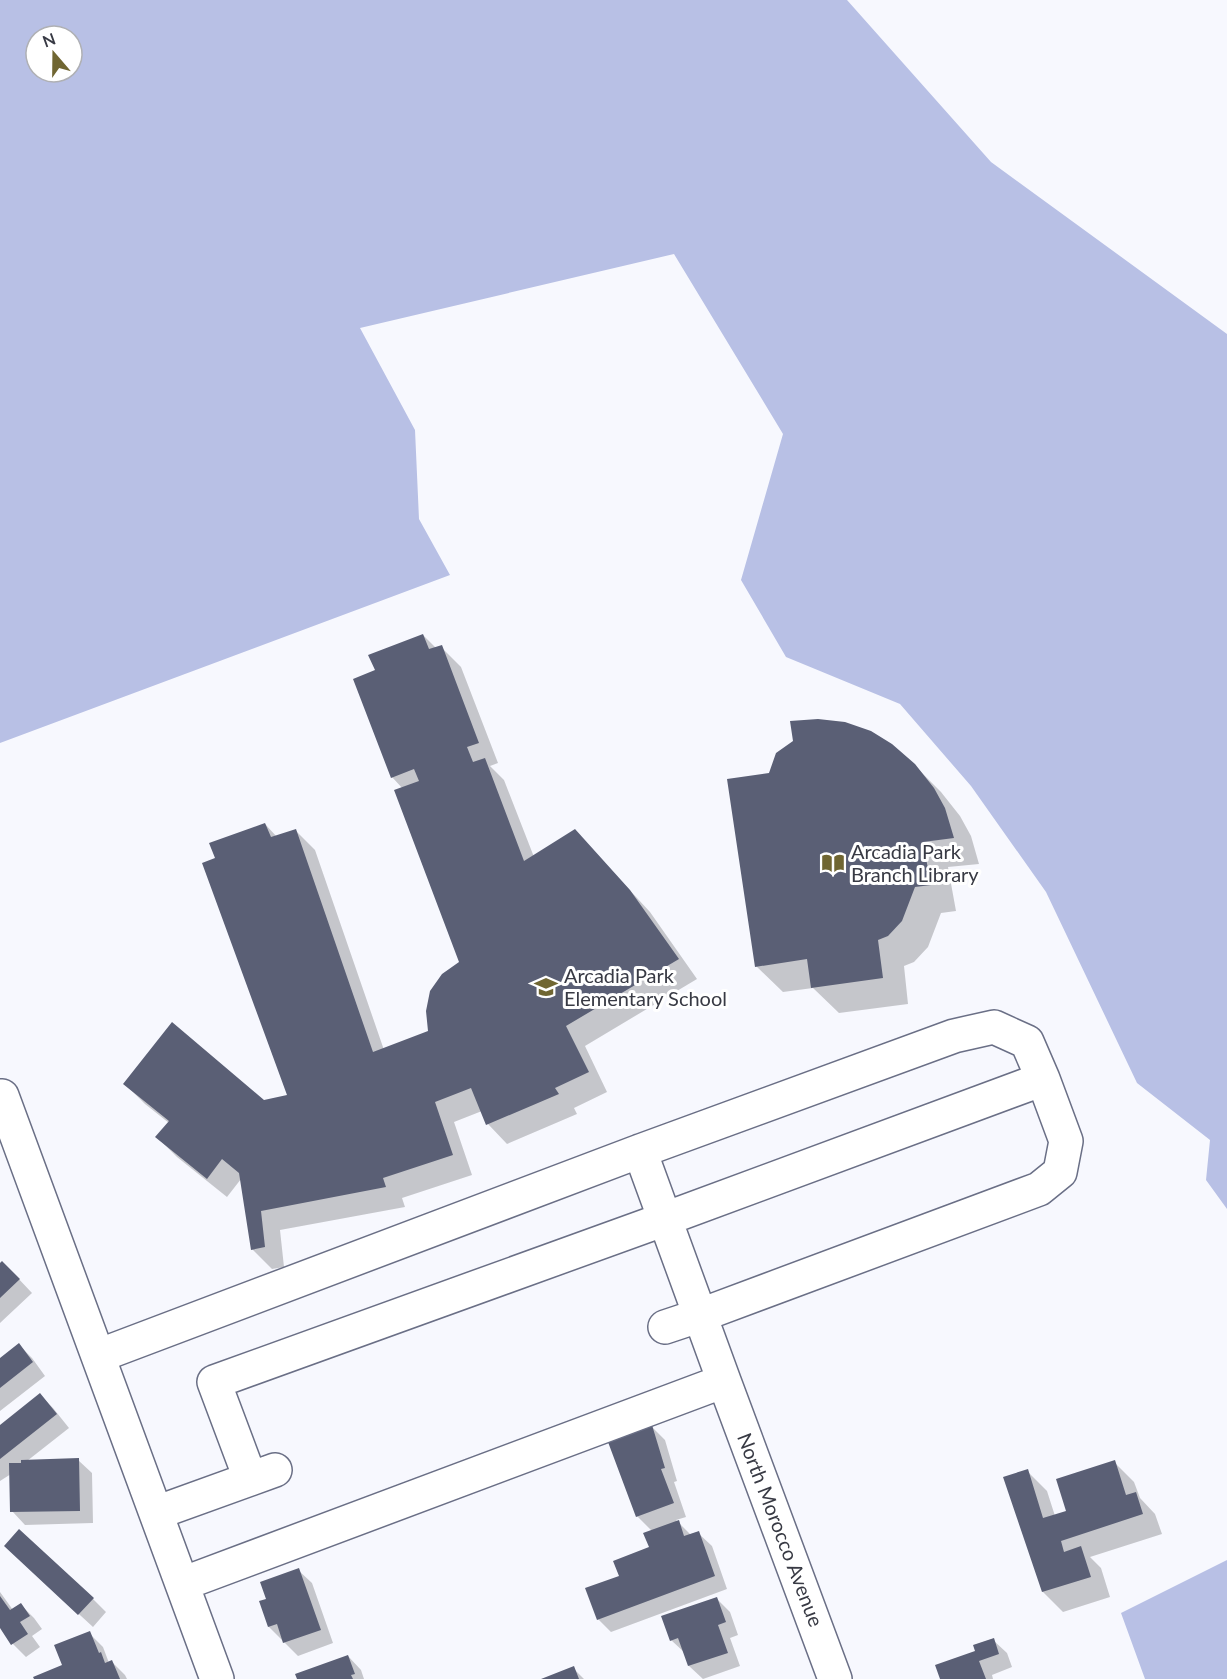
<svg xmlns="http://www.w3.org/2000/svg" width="1227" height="1679" font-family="Lato,sans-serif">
  <rect width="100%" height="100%" fill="#f7f8fe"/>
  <path fill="#b8c0e5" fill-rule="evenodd" d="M 0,0 L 847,0 L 991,162 L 1227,334 L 1227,1209 L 1206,1180 L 1210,1140 L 1137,1083 L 1046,892 L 971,786 L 900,704 L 786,657 L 741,580 L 783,434 L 674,254 L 360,328 L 415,430 L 419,519 L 450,575 L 0,743 ZM 36,36 L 72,36 L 72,72 L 36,72 Z
    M 1227,1560 L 1227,1679 L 1145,1679 L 1121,1613 Z"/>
  <path fill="#0003" d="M 423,635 L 436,648 L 441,647 L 461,667 L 498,763 L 490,766 L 504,780 L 534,857 L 575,831 L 650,912 L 697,979 L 585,1046 L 607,1092 L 574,1108 L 577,1114 L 507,1144 L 488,1124 L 482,1111 L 454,1122 L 472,1175 L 402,1198 L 405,1207 L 280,1230 L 284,1267 L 272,1269 L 252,1249 L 241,1179 L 227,1197 L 177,1157 L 157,1137 L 169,1123 L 145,1104 L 125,1084 L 264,1101 L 289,1096 L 217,859 L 265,824 L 277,837 L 295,830 L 315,850 L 384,1050 L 430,1032 L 460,962 L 403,789 L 392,777 L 376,671 Z
    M 914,765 L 941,792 L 960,816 L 971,836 L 979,864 L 948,867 L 956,911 L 941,913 L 928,947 L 914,962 L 904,966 L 908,1004 L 839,1013 L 813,988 L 783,992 L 756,966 Z
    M 0,1265 L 16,1276 L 32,1293 L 0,1323 Z
    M 19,1345 L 32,1358 L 45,1376 L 0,1411 L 0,1359 Z
    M 40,1395 L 53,1408 L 69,1428 L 27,1461 L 78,1460 L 92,1473 L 93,1523 L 25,1525 L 12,1511 L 11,1474 L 0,1481 L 0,1427 Z
    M 652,1427 L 665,1440 L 677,1481 L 674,1482 L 686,1517 L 676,1520 L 691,1535 L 698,1533 L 712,1546 L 727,1589 L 611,1632 L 598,1619 L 621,1577 L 651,1548 L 652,1531 L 637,1516 Z
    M 1114,1462 L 1134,1482 L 1140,1498 L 1155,1514 L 1162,1534 L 1090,1557 L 1101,1568 L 1110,1597 L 1063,1612 L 1043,1592 L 1027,1471 L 1047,1491 L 1055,1516 L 1068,1512 Z
    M 19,1559 L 93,1599 L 106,1612 L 93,1627 Z
    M 298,1570 L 312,1583 L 333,1643 L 298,1656 L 269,1627 L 261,1602 L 268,1600 Z
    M 0,1592 L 13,1610 L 21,1605 L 34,1618 L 42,1629 L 32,1636 L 40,1647 L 26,1657 L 13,1644 L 0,1626 Z
    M 717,1599 L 730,1612 L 738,1635 L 730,1638 L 740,1666 L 703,1679 L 689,1666 L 685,1653 L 671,1640 Z
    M 89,1633 L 103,1647 L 109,1663 L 112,1662 L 125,1675 L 127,1679 L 36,1679 L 64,1666 Z
    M 993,1640 L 1007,1653 L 1012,1667 L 992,1675 L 993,1679 L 942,1679 Z
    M 348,1656 L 361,1670 L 364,1679 L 299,1679 Z
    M 573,1668 L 584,1679 L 545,1679 Z"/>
  <path fill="#5a5f75" d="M 423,634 L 429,649 L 442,645 L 479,743 L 467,747 L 473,762 L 485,758 L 524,861 L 575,829 L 630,890 L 679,959 L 566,1026 L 589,1072 L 555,1088 L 559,1094 L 486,1125 L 471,1088 L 435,1102 L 453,1155 L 383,1178 L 386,1187 L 261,1211 L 265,1247 L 251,1250 L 239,1173 L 222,1159 L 207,1179 L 155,1137 L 169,1121 L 123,1084 L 172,1022 L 264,1100 L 287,1095 L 202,863 L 215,858 L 209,843 L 265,823 L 271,837 L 296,829 L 373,1052 L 428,1031 L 426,1011 L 430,991 L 442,974 L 459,962 L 394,790 L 419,781 L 414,769 L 391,778 L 353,679 L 375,670 L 368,655 Z
    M 818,719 L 845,722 L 871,731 L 892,744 L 915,764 L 934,788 L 945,808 L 954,838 L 923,842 L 931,885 L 915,887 L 902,921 L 888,936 L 878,940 L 883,978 L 811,988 L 807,959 L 755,967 L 727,779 L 769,773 L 776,753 L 793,741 L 790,721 Z
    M 2,1261 L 20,1279 L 0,1298 L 0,1263 Z
    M 19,1343 L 33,1362 L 0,1388 L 0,1358 Z
    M 40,1393 L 57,1414 L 0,1459 L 0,1425 Z
    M 652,1425 L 665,1468 L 661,1469 L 674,1503 L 636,1517 L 608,1442 Z
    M 79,1458 L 80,1511 L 10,1512 L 9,1463 L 21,1463 L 21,1460 Z
    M 1115,1460 L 1126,1495 L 1136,1492 L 1143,1514 L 1061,1541 L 1064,1552 L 1081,1546 L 1091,1577 L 1042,1592 L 1003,1477 L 1028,1469 L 1043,1518 L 1066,1511 L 1056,1479 Z
    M 679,1520 L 684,1536 L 699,1531 L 715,1576 L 597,1620 L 585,1588 L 619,1576 L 613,1561 L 649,1547 L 643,1533 Z
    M 19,1529 L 94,1598 L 78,1615 L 4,1546 Z
    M 299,1568 L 321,1630 L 283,1643 L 277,1624 L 268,1627 L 259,1601 L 266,1599 L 260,1582 Z
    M 0,1596 L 10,1610 L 21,1603 L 30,1616 L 20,1622 L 28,1634 L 11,1645 L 0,1628 Z
    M 717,1597 L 726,1622 L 718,1625 L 728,1653 L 688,1666 L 678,1638 L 670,1641 L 661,1616 Z
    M 90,1631 L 99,1653 L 101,1652 L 105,1663 L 112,1660 L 120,1679 L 34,1679 L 33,1677 L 62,1665 L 54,1645 Z
    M 994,1638 L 999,1654 L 979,1661 L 986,1679 L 940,1679 L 935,1665 L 975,1651 L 973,1645 Z
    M 348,1655 L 355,1674 L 351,1675 L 353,1679 L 297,1679 L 295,1674 Z
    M 574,1666 L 579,1679 L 541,1679 Z"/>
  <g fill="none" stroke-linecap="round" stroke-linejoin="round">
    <g stroke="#6a6f86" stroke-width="36">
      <path id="minor" d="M 2,1096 L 217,1679
        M 640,1151 L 724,1381 L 835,1679
        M 98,1356 L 640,1151 L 954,1036 L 994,1027 L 1027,1042 L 1043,1079 L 1066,1141 L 1060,1172 L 1039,1189 L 701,1315 L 665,1327
        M 250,1478 L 214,1382 L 665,1219 L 1043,1079
        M 156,1513 L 275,1470
        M 182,1584 L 724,1381"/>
    </g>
    <use href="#minor" stroke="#fff" stroke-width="33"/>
  </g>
  <defs>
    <g id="library-bare" transform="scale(1.8)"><path d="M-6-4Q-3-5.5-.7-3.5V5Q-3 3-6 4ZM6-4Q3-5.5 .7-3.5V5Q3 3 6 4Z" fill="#706632" stroke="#fff" stroke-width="2.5" paint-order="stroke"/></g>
    <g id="school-bare" transform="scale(1.8)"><path d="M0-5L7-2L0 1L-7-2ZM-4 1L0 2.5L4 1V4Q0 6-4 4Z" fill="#706632" stroke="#fff" stroke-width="2.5" paint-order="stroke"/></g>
  </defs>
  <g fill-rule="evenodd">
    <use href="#library-bare" x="833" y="863"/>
    <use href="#school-bare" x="546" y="987"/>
  </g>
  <g text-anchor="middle" stroke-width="6" stroke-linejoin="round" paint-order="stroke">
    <g font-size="20" fill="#383a44" stroke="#fff" text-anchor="start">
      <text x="851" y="859">Arcadia Park<tspan x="851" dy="23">Branch Library</tspan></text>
      <text x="564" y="983">Arcadia Park<tspan x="564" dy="23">Elementary School</tspan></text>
    </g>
    <g font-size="20" fill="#383a44" stroke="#fff">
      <text transform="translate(780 1530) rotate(69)" y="7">North Morocco Avenue</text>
    </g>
  </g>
  <g transform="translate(54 54) rotate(340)"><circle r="28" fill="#ffffff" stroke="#afb0b4" stroke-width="1.5"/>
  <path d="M0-4.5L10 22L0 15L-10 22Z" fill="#706632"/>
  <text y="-9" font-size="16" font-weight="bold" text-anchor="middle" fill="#383a44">N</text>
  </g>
</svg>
